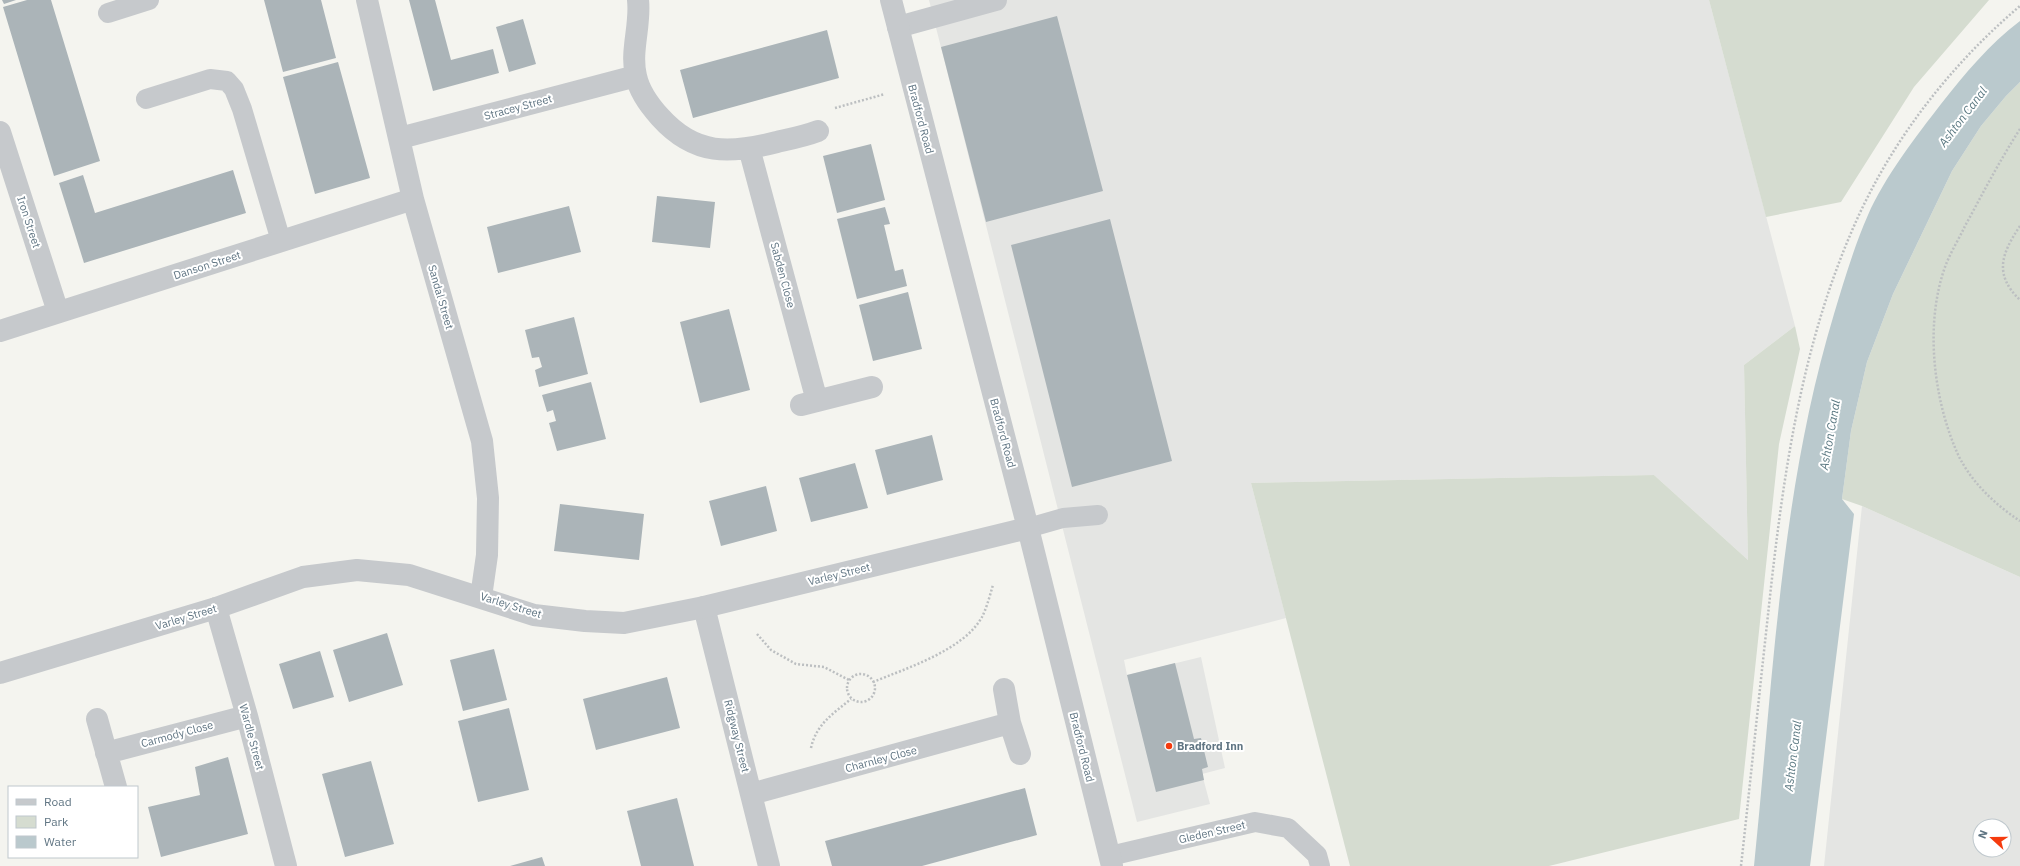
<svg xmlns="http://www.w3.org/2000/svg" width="2020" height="866" font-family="'IBM Plex Sans',sans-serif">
  <rect width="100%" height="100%" fill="#f4f4ef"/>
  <path fill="#e4e5e3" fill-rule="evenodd" d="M 929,0 L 1709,0 L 1795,326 L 1744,365 L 1748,560 L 1654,475 L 1251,483 L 1286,618 L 1124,660 L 1127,675 L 1201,657 L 1225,768 L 1202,774 L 1210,804 L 1137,822 Z
    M 1862,506 L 2020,577 L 2020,866 L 1824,866 ZM 1980,826 L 2004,826 L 2004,850 L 1980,850 Z"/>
  <path fill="#d5dcd0" d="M 1709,0 L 1989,0 L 1914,87 L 1841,202 L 1766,217 Z
    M 2020,82 L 2020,577 L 1862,506 L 1842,499 L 1851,431 L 1867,362 L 1893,294 L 1952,171 L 1981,126 L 2006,96 Z
    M 1795,326 L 1800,349 L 1779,444 L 1739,819 L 1549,866 L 1350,866 L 1251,483 L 1654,475 L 1748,560 L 1744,365 Z"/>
  <path fill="#bac9cd" d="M 2020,21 L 2020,82 L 2006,96 L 1981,126 L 1952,171 L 1893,294 L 1867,362 L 1851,431 L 1842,499 L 1854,514 L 1810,866 L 1754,866 C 1773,681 1780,493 1834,314 C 1844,281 1854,247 1868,215 C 1884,178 1917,135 1941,104 C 1965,74 1989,44 2020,21 Z"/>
  <path fill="#abb4b8" d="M 2,0 L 16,0 L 4,4 Z
    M 27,0 L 51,0 L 100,161 L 54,176 L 3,7 Z
    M 264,0 L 321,0 L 336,58 L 283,72 Z
    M 409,0 L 435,0 L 451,60 L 493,49 L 499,73 L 433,91 Z
    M 1057,16 L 1103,191 L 986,222 L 941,47 Z
    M 523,19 L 536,64 L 509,72 L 496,27 Z
    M 827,30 L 839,78 L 693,118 L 680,70 Z
    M 338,62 L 370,178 L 315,194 L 283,77 Z
    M 871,144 L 885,200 L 837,213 L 823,156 Z
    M 233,170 L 246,213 L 84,263 L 59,183 L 83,175 L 95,213 Z
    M 657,196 L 715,202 L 710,248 L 652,242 Z
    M 569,206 L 581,252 L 498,273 L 487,227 Z
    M 885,207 L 890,224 L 884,225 L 895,271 L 903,269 L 907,286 L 857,299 L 837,219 Z
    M 1110,219 L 1172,461 L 1072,487 L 1011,245 Z
    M 908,292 L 922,349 L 873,361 L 859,305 Z
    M 729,309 L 750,390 L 700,403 L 680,322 Z
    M 574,317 L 588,374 L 539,387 L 535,370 L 542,367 L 539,357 L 532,358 L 525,330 Z
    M 591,382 L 606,439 L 557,451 L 549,423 L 556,421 L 553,410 L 547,412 L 542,395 Z
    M 932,435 L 943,480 L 887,495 L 875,450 Z
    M 855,463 L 868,508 L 811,522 L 799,478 Z
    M 766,486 L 777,531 L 721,546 L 709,501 Z
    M 560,504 L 644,514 L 639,560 L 554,551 Z
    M 387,633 L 403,685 L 349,702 L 333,650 Z
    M 494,649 L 507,700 L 463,711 L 450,660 Z
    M 320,651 L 334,697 L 293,709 L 279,664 Z
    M 1175,663 L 1194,739 L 1201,738 L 1208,767 L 1202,769 L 1204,780 L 1156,792 L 1127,675 Z
    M 667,677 L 680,728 L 596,750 L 583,699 Z
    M 509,708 L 529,790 L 478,802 L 458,721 Z
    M 228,757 L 248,834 L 161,857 L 148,807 L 200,795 L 195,767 Z
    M 371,761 L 394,844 L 345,857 L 322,774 Z
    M 1025,788 L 1037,835 L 922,866 L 832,866 L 825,841 Z
    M 677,798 L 694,866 L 641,866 L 627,811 Z
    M 542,857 L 545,866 L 510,866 Z"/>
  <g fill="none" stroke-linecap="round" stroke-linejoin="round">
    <path stroke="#bcbfc1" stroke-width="2.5" stroke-dasharray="2 2" stroke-linecap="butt" d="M 835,108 L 885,94
      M 2020,129 C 2000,160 1983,193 1965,226 C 1959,239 1950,253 1945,267 C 1925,323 1933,396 1956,450 C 1968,479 1994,504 2020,521
      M 2020,226 C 2002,253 1993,274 2020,300
      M 757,634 L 771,650 L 796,664 L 824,667 L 849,680
      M847 688a14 14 0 1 1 28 0a14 14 0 1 1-28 0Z
      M 873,682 C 907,668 964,650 982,617 C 987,607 990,595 993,585
      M 811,748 C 816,724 834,713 851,699
      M 1741,866 C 1750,785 1758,705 1767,624 C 1781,492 1798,356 1851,233 C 1888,145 1948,67 2020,6"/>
    <path stroke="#c6c9cc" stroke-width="20" d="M 108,13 L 149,0
      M 146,99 L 210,79 L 227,81 L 234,89 L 242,109 L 281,241
      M 1028,528 L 1063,518 L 1098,515
      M 1110,856 L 1255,822 L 1288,828 L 1317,855 L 1320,866"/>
    <path stroke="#c6c9cc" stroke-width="22" d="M 367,0 L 413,199 L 482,441 L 488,498 L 487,555 L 481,597
      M 638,0 C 641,25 630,51 636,76 C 639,90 650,106 660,117 C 695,156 730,154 777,142 C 790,139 805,136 818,131
      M 898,27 L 996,0
      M 0,132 L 58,312
      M 400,138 L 636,76
      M 749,148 L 817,401
      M 0,331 L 413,199
      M 801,405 L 872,387
      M 704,607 L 769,866
      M 216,608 L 247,716 L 286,866
      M 1004,689 L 1010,723 L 1020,754
      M 97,719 L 116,787
      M 106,753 L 247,716
      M 751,794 L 1010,723"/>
    <path stroke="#c6c9cc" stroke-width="22" d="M 891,0 L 1028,528 L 1112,866
      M 0,673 L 216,608 L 303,577 L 357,570 L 409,575 L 534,615 L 585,621 L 624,623 L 704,607 L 1028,528"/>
  </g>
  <circle fill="#f53b0e" stroke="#fff" stroke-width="1.5" cx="1169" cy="746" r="4"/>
  <g text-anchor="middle" stroke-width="4" stroke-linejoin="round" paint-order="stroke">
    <g font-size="11" fill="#607583" stroke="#fff">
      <text transform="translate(518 107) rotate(-15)" y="4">Stracey Street</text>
      <text transform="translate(921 119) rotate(75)" y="4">Bradford Road</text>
      <text transform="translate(29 222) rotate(72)" y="4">Iron Street</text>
      <text transform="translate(207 265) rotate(-18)" y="4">Danson Street</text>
      <text transform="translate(783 275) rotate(75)" y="4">Sabden Close</text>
      <text transform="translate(441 297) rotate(74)" y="4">Sandal Street</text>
      <text transform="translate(1003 433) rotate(75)" y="4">Bradford Road</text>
      <text transform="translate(839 574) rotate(-14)" y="4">Varley Street</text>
      <text transform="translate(511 605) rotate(17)" y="4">Varley Street</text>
      <text transform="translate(186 617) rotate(-17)" y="4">Varley Street</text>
      <text transform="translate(177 734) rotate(-15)" y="4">Carmody Close</text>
      <text transform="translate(737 736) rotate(76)" y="4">Ridgway Street</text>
      <text transform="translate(252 737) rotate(75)" y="4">Wardle Street</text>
      <text transform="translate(1082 747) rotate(76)" y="4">Bradford Road</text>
      <text transform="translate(881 759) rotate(-15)" y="4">Charnley Close</text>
      <text transform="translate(1212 832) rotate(-13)" y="4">Gleden Street</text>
    </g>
    <g font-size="11" font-weight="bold" fill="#607583" stroke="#fff" text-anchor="start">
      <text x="1177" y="750">Bradford Inn</text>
    </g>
    <g font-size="12" font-style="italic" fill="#5b7982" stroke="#fff">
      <text transform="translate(1963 117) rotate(-53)" y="4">Ashton Canal</text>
      <text transform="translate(1830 435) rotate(-80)" y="4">Ashton Canal</text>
      <text transform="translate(1793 756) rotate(-83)" y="4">Ashton Canal</text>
    </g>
  </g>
  <rect x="8" y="786" width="130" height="72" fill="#ffffff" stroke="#bfc8cd"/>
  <rect x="16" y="799" width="20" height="6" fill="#c6c9cc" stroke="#bfc8cd"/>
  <text x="44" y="806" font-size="12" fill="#607583">Road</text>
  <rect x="16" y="816" width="20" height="12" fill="#d5dcd0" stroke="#bfc8cd"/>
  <text x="44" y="826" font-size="12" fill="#607583">Park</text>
  <rect x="16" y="836" width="20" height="12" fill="#bac9cd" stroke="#bfc8cd"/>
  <text x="44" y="846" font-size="12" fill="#607583">Water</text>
  <g transform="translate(1992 838) rotate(291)"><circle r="19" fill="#ffffff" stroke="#bfc8cd"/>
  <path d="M0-3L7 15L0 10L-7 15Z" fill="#f53b0e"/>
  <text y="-6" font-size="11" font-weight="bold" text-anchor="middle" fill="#607583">N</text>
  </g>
</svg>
